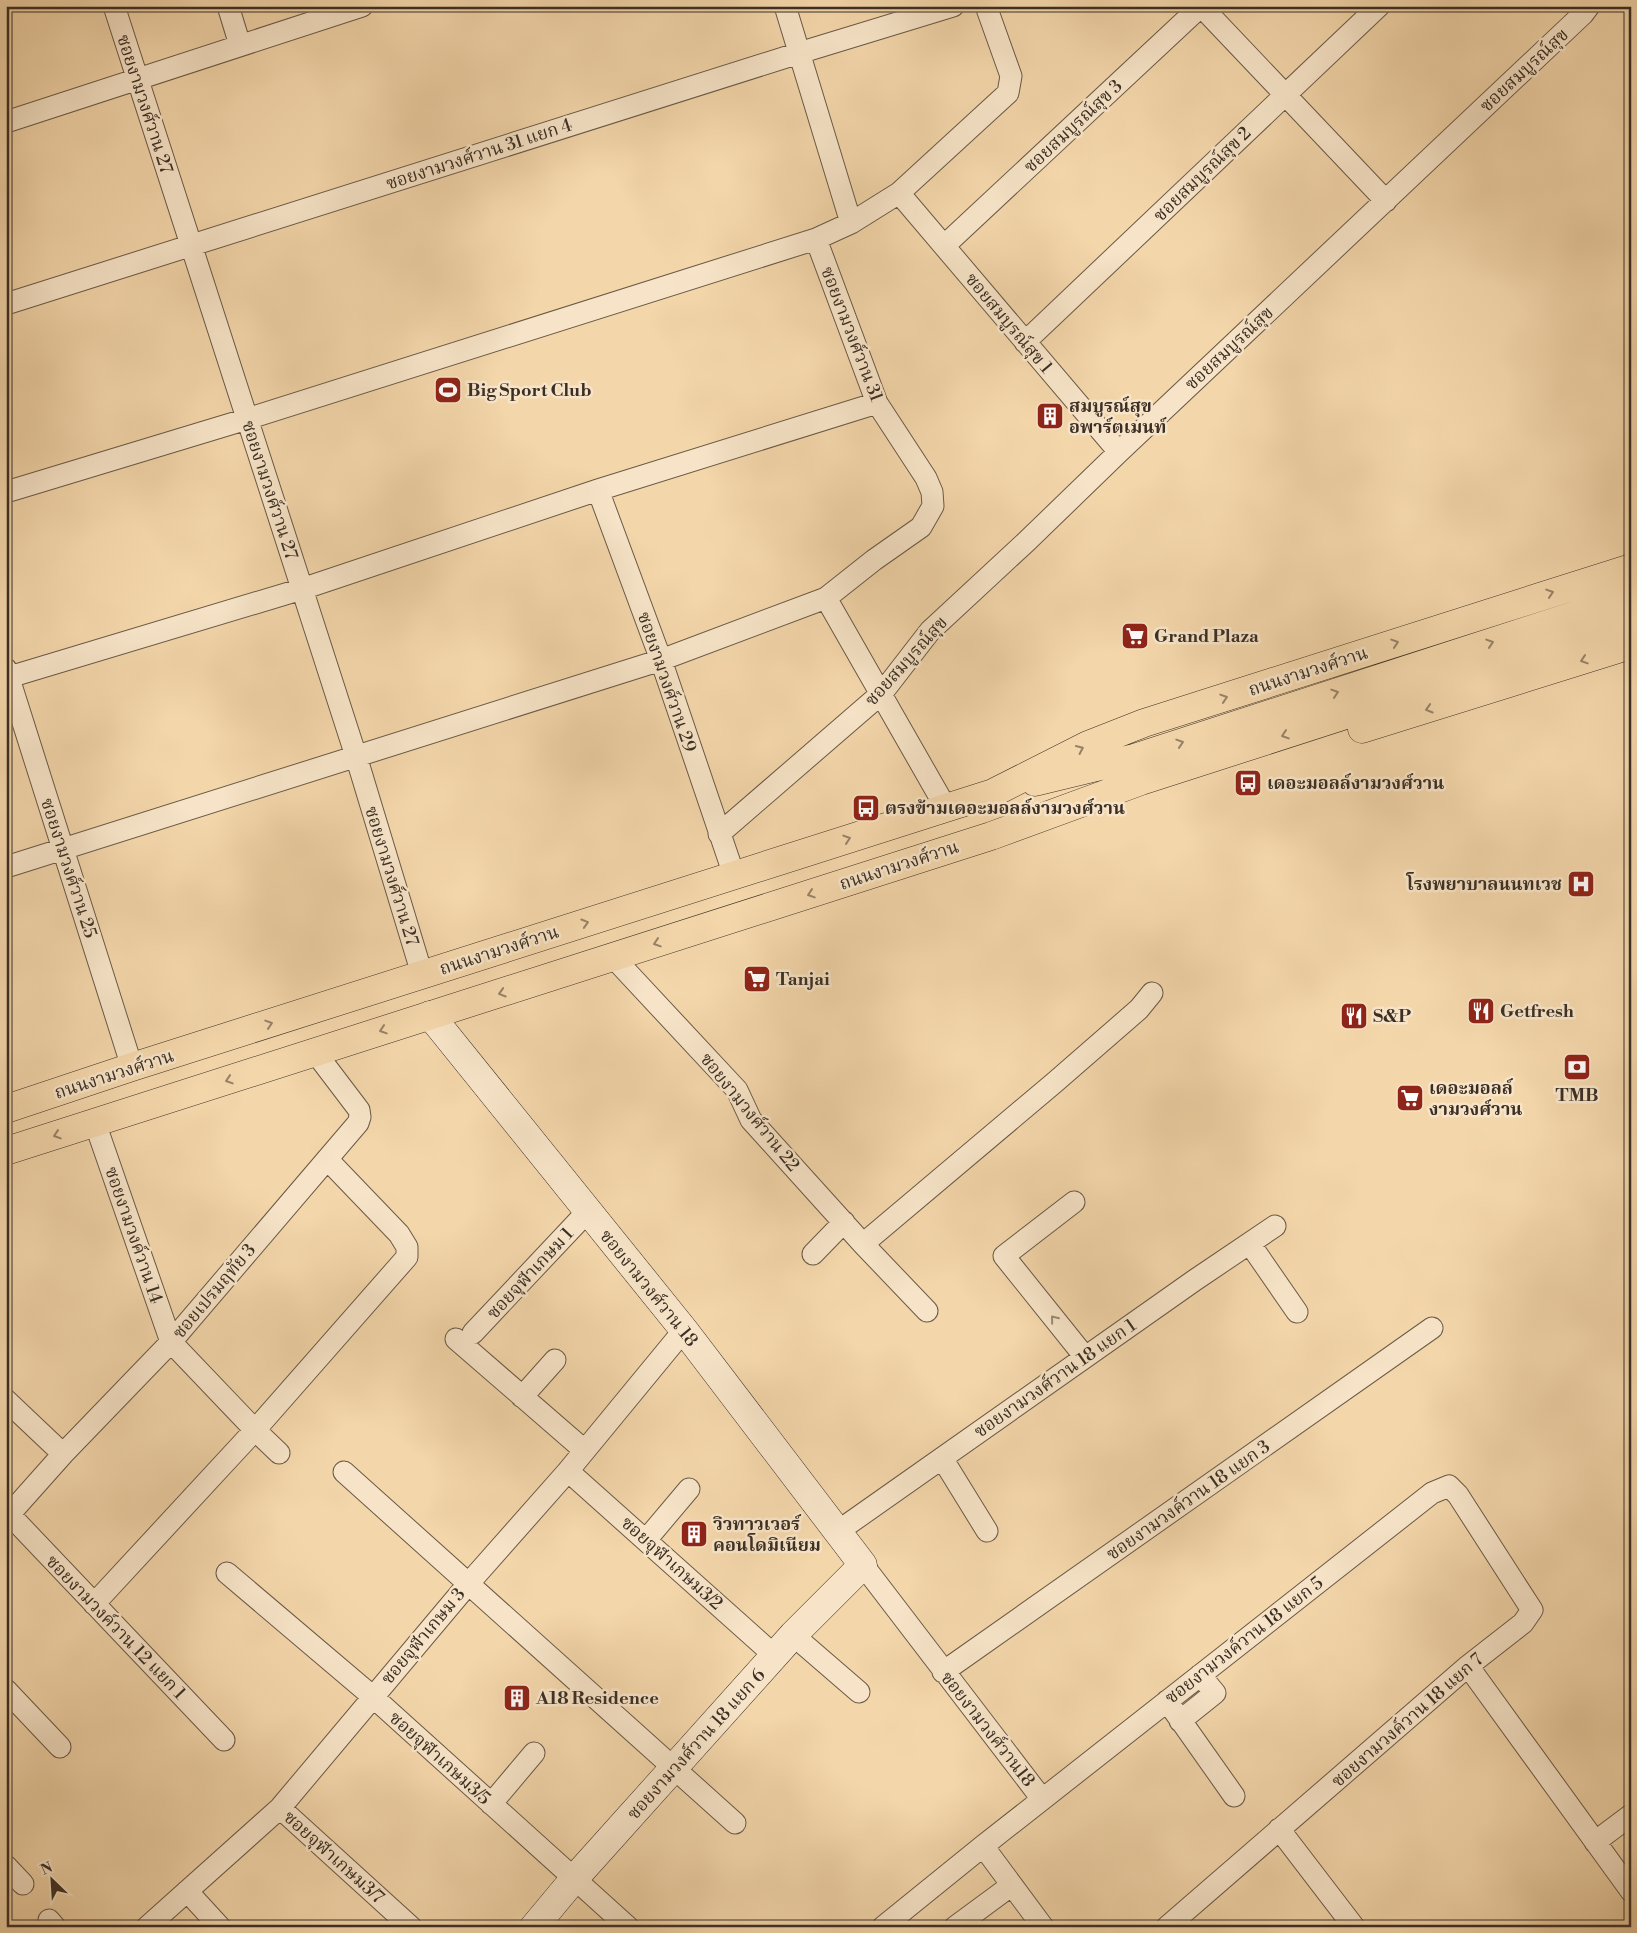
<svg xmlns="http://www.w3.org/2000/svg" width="1637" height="1933" font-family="'Libre Bodoni','Noto Serif Thai',serif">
  <rect width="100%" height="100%" fill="#f3d6aa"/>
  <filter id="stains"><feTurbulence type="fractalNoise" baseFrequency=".004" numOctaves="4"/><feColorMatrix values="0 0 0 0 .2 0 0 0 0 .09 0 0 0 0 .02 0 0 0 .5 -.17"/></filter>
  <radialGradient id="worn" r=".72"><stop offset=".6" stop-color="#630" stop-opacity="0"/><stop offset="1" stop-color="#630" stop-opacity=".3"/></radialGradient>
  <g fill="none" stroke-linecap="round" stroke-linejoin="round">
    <g stroke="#695946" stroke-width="23">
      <path id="street" d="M 114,6 L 356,756 L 422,974
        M 228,6 L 240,45
        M 785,6 L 851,223
        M 1201,6 L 1386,201
        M 6,122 L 362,6
        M 899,193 L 1119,452
        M 944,246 L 1201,6
        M 6,304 L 799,53 L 953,6
        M 1025,342 L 1379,6
        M 598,490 L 661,660 L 734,875
        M 6,492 L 247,419 L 816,239 L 851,223 L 899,193 L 1008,93 L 1011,76 L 986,6
        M 826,598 L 946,808
        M 6,669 L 132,1067
        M 6,678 L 302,589 L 598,490 L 877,403
        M 719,834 L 882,693 L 930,631 L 1026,542 L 1119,452 L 1583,14 L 1589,6
        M 6,867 L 661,660 L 826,598 L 874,560 L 921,527 L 933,506 L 932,492 L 926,478 L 877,403 L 816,239
        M 613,957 L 737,1090 L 751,1120 L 863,1244 L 927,1311
        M 95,1123 L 171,1342 L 255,1430 L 279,1453
        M 1074,1202 L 1004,1256 L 1085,1357
        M 863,1244 L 1054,1083 L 1139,1009 L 1152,993
        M 1250,1244 L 1297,1312
        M 813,1254 L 844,1222
        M 473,1333 L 587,1212
        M 456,1339 L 584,1450
        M 522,1397 L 555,1360
        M 6,1400 L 63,1454
        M 942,1458 L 987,1531
        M 568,1471 L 775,1656
        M 344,1472 L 735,1823
        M 9,1514 L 224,1740
        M 6,1518 L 63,1454 L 171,1342 L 358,1123 L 360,1117 L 359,1110 L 315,1052
        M 837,1532 L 1195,1280 L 1275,1226
        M 646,1540 L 689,1489
        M 863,1565 L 1042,1799
        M 227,1573 L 372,1696 L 628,1927
        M 94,1604 L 255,1430 L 407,1257 L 407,1247 L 399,1234 L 327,1159
        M 793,1635 L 859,1692
        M 1468,1666 L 1631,1891
        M 943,1672 L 1432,1328
        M 6,1690 L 60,1747
        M 1167,1701 L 1234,1796
        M 1180,1721 L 1215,1693 L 1200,1675
        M 491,1804 L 534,1753
        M 280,1808 L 411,1927
        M 1279,1829 L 1354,1927
        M 1595,1842 L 1631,1815
        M 983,1846 L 1043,1927
        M 6,1866 L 23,1884
        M 187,1891 L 220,1927
        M 49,1920 L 55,1927
        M 147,1927 L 280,1808 L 469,1583 L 568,1471 L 684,1330
        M 883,1927 L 983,1846 L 1432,1493 L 1449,1486 L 1458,1495 L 1532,1610 L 1523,1623 L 1468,1666 L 1167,1927
        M 955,1927 L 1012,1885"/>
    </g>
    <g stroke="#3b2f25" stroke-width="29">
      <path id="secondary" d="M 430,1015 L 684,1330 L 863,1565 L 793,1635 L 574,1879 L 534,1927"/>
    </g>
    <g stroke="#3b2f25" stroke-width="29">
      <path id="primary" d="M 1362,729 L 1631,645
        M 1035,782 L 1134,758 L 1631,597
        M 6,1109 L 132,1067 L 993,793 L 1088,745 L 1144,723 L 1631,568
        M 6,1151 L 991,836 L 1141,781 L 1631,623"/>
    </g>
    <use href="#street" stroke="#f7e4c8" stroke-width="21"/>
    <use href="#secondary" stroke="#f7e4c8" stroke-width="28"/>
    <use href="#primary" stroke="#f3d6aa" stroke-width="28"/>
  </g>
  <defs><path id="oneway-chevron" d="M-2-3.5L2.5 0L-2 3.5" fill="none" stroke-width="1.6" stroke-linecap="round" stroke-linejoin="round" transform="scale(1.25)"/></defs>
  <g stroke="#978268">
    <use href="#oneway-chevron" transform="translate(1550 593) rotate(-18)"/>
    <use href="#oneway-chevron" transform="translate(1395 643) rotate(-18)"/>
    <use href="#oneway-chevron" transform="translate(1490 643) rotate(-18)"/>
    <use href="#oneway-chevron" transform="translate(1584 660) rotate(162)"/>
    <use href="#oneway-chevron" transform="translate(1335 693) rotate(-18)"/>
    <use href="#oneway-chevron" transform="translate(1224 698) rotate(-18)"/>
    <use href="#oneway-chevron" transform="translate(1429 709) rotate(163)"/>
    <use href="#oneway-chevron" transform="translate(1285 735) rotate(162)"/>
    <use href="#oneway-chevron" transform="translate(1180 743) rotate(-18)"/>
    <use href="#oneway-chevron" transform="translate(1080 749) rotate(-25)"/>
    <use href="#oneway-chevron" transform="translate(847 839) rotate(-18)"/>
    <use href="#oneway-chevron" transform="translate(811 894) rotate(162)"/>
    <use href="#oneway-chevron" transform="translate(585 923) rotate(-17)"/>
    <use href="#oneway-chevron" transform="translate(657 943) rotate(162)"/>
    <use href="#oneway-chevron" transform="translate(502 993) rotate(163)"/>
    <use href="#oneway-chevron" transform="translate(269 1024) rotate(-18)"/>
    <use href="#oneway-chevron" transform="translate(383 1030) rotate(162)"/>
    <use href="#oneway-chevron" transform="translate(229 1080) rotate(162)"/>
    <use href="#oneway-chevron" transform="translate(57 1135) rotate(162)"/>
  </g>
  <use stroke="#998a76" href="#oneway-chevron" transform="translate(1054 1319) rotate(-129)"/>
  <defs>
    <g id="stadium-square" transform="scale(1.4375)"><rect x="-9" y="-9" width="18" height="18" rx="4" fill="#8f2418" stroke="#f7e4c8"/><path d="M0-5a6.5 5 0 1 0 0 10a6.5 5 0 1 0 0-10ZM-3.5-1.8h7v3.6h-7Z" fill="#fff"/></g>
    <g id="building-square" transform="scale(1.4375)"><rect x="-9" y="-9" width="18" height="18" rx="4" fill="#8f2418" stroke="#f7e4c8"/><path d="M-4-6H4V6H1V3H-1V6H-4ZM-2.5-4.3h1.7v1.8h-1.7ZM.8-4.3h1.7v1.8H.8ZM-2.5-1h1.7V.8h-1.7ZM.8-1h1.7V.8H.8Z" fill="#fff"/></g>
    <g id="supermarket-square" transform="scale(1.4375)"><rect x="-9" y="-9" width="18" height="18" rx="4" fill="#8f2418" stroke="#f7e4c8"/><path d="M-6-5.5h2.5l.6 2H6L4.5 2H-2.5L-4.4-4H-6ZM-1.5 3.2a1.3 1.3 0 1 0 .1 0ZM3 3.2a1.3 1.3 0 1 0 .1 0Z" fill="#fff"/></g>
    <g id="bus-square" transform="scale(1.4375)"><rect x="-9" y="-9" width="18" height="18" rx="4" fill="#8f2418" stroke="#f7e4c8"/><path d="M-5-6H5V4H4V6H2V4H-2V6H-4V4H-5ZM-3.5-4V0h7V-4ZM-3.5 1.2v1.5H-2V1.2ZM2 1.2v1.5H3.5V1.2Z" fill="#fff"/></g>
    <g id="hospital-square" transform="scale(1.4375)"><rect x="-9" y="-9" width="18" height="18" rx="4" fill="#8f2418" stroke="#f7e4c8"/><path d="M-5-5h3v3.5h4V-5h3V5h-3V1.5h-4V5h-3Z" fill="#fff"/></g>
    <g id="restaurant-square" transform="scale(1.4375)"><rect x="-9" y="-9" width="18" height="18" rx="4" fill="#8f2418" stroke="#f7e4c8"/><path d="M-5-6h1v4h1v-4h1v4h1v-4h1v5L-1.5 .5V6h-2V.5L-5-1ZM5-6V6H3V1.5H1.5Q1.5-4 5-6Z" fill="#fff"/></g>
    <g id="bank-square" transform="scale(1.4375)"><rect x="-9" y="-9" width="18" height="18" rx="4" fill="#8f2418" stroke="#f7e4c8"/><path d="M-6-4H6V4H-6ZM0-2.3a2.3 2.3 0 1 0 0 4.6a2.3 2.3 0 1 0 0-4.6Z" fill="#fff"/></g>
  </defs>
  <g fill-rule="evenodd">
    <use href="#stadium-square" x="448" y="390"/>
    <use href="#building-square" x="1050" y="416"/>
    <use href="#supermarket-square" x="1135" y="636"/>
    <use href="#bus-square" x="1248" y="783"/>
    <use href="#bus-square" x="866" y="808"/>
    <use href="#hospital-square" x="1581" y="884"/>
    <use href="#supermarket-square" x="757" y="979"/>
    <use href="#restaurant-square" x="1481" y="1011"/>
    <use href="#restaurant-square" x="1354" y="1016"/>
    <use href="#bank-square" x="1577" y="1067"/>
    <use href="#supermarket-square" x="1410" y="1098"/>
    <use href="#building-square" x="694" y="1534"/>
    <use href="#building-square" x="517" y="1698"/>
  </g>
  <g text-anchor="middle" stroke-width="5" stroke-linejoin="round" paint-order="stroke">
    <g font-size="18" fill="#3b2f25" stroke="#f7e4c8">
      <text transform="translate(1524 70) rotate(-43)" y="6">ซอยสมบูรณ์สุข</text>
      <text transform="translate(145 104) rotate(72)" y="6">ซอยงามวงศ์วาน 27</text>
      <text transform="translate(1073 126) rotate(-43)" y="6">ซอยสมบูรณ์สุข 3</text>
      <text transform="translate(479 154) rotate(-18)" y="6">ซอยงามวงศ์วาน 31 แยก 4</text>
      <text transform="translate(1202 174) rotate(-44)" y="6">ซอยสมบูรณ์สุข 2</text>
      <text transform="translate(1009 323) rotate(50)" y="6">ซอยสมบูรณ์สุข 1</text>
      <text transform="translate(852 334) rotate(69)" y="6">ซอยงามวงศ์วาน 31</text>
      <text transform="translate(1229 348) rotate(-43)" y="6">ซอยสมบูรณ์สุข</text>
      <text transform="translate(270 490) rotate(72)" y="6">ซอยงามวงศ์วาน 27</text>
      <text transform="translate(906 661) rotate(-48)" y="6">ซอยสมบูรณ์สุข</text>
      <text transform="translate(1308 671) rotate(-18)" y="6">ถนนงามวงศ์วาน</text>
      <text transform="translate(667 682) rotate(71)" y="6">ซอยงามวงศ์วาน 29</text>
      <text transform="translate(899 865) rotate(-18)" y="6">ถนนงามวงศ์วาน</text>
      <text transform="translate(69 868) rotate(72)" y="6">ซอยงามวงศ์วาน 25</text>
      <text transform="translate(392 876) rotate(73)" y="6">ซอยงามวงศ์วาน 27</text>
      <text transform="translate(499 950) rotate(-18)" y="6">ถนนงามวงศ์วาน</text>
      <text transform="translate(114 1074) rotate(-18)" y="6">ถนนงามวงศ์วาน</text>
      <text transform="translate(750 1112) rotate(51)" y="6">ซอยงามวงศ์วาน 22</text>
      <text transform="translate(134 1235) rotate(71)" y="6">ซอยงามวงค์วาน 14</text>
      <text transform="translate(530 1273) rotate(-47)" y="6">ซอยจุฬาเกษม 1</text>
      <text transform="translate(649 1288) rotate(51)" y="6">ซอยงามวงศ์วาน 18</text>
      <text transform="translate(214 1291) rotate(-50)" y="6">ซอยเปรมฤทัย 3</text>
      <text transform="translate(1055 1378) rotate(-35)" y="6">ซอยงามวงศ์วาน 18 แยก 1</text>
      <text transform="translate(1188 1500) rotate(-35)" y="6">ซอยงามวงค์วาน 18 แยก 3</text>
      <text transform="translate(672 1563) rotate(42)" y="6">ซอยจุฬาเกษม3/2</text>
      <text transform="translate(116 1627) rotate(46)" y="6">ซอยงามวงค์วาน 12 แยก 1</text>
      <text transform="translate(423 1636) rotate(-50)" y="6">ซอยจุฬาเกษม 3</text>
      <text transform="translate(1244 1640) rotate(-38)" y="6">ซอยงามวงค์วาน 18 แยก 5</text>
      <text transform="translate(1407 1720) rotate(-41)" y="6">ซอยงามวงค์วาน 18 แยก 7</text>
      <text transform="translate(988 1729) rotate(52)" y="6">ซอยงามวงศ์วาน18</text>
      <text transform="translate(696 1744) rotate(-48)" y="6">ซอยงามวงศ์วาน 18 แยก 6</text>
      <text transform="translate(440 1758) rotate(42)" y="6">ซอยจุฬาเกษม3/5</text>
      <text transform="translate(334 1857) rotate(42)" y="6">ซอยจุฬาเกษม3/7</text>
    </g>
    <g font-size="18" font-weight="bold" fill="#3b2f25" stroke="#f7e4c8" text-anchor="start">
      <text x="467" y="396">Big Sport Club</text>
      <text x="1069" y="412">สมบูรณ์สุข<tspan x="1069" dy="21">อพาร์ตเมนท์</tspan></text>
      <text x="1154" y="642">Grand Plaza</text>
      <text x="1267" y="789">เดอะมอลล์งามวงศ์วาน</text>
      <text x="885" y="814">ตรงข้ามเดอะมอลล์งามวงศ์วาน</text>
      <text x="1562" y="890" text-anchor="end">โรงพยาบาลนนทเวช</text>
      <text x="776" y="985">Tanjai</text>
      <text x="1500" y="1017">Getfresh</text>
      <text x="1373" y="1022">S&amp;P</text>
      <text x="1429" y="1094">เดอะมอลล์<tspan x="1429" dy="21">งามวงศ์วาน</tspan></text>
      <text x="1577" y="1101" text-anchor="middle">TMB</text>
      <text x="713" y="1530">วิวทาวเวอร์<tspan x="713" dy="21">คอนโดมิเนียม</tspan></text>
      <text x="536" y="1704">A18 Residence</text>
    </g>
  </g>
  <rect width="1637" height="1933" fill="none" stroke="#f3d6aa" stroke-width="25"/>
  <rect x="8" y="8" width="1622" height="1918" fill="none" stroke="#3b2f25" stroke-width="2.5"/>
  <rect x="12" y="12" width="1612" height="1908" fill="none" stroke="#3b2f25"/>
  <g transform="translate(52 1880) rotate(335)" stroke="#f7e4c8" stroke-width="4" paint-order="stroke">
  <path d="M0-4L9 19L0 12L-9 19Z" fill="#3b2f25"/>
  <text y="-8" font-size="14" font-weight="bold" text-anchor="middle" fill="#3b2f25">N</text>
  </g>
  <rect width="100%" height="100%" filter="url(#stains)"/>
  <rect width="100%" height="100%" fill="url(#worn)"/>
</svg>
